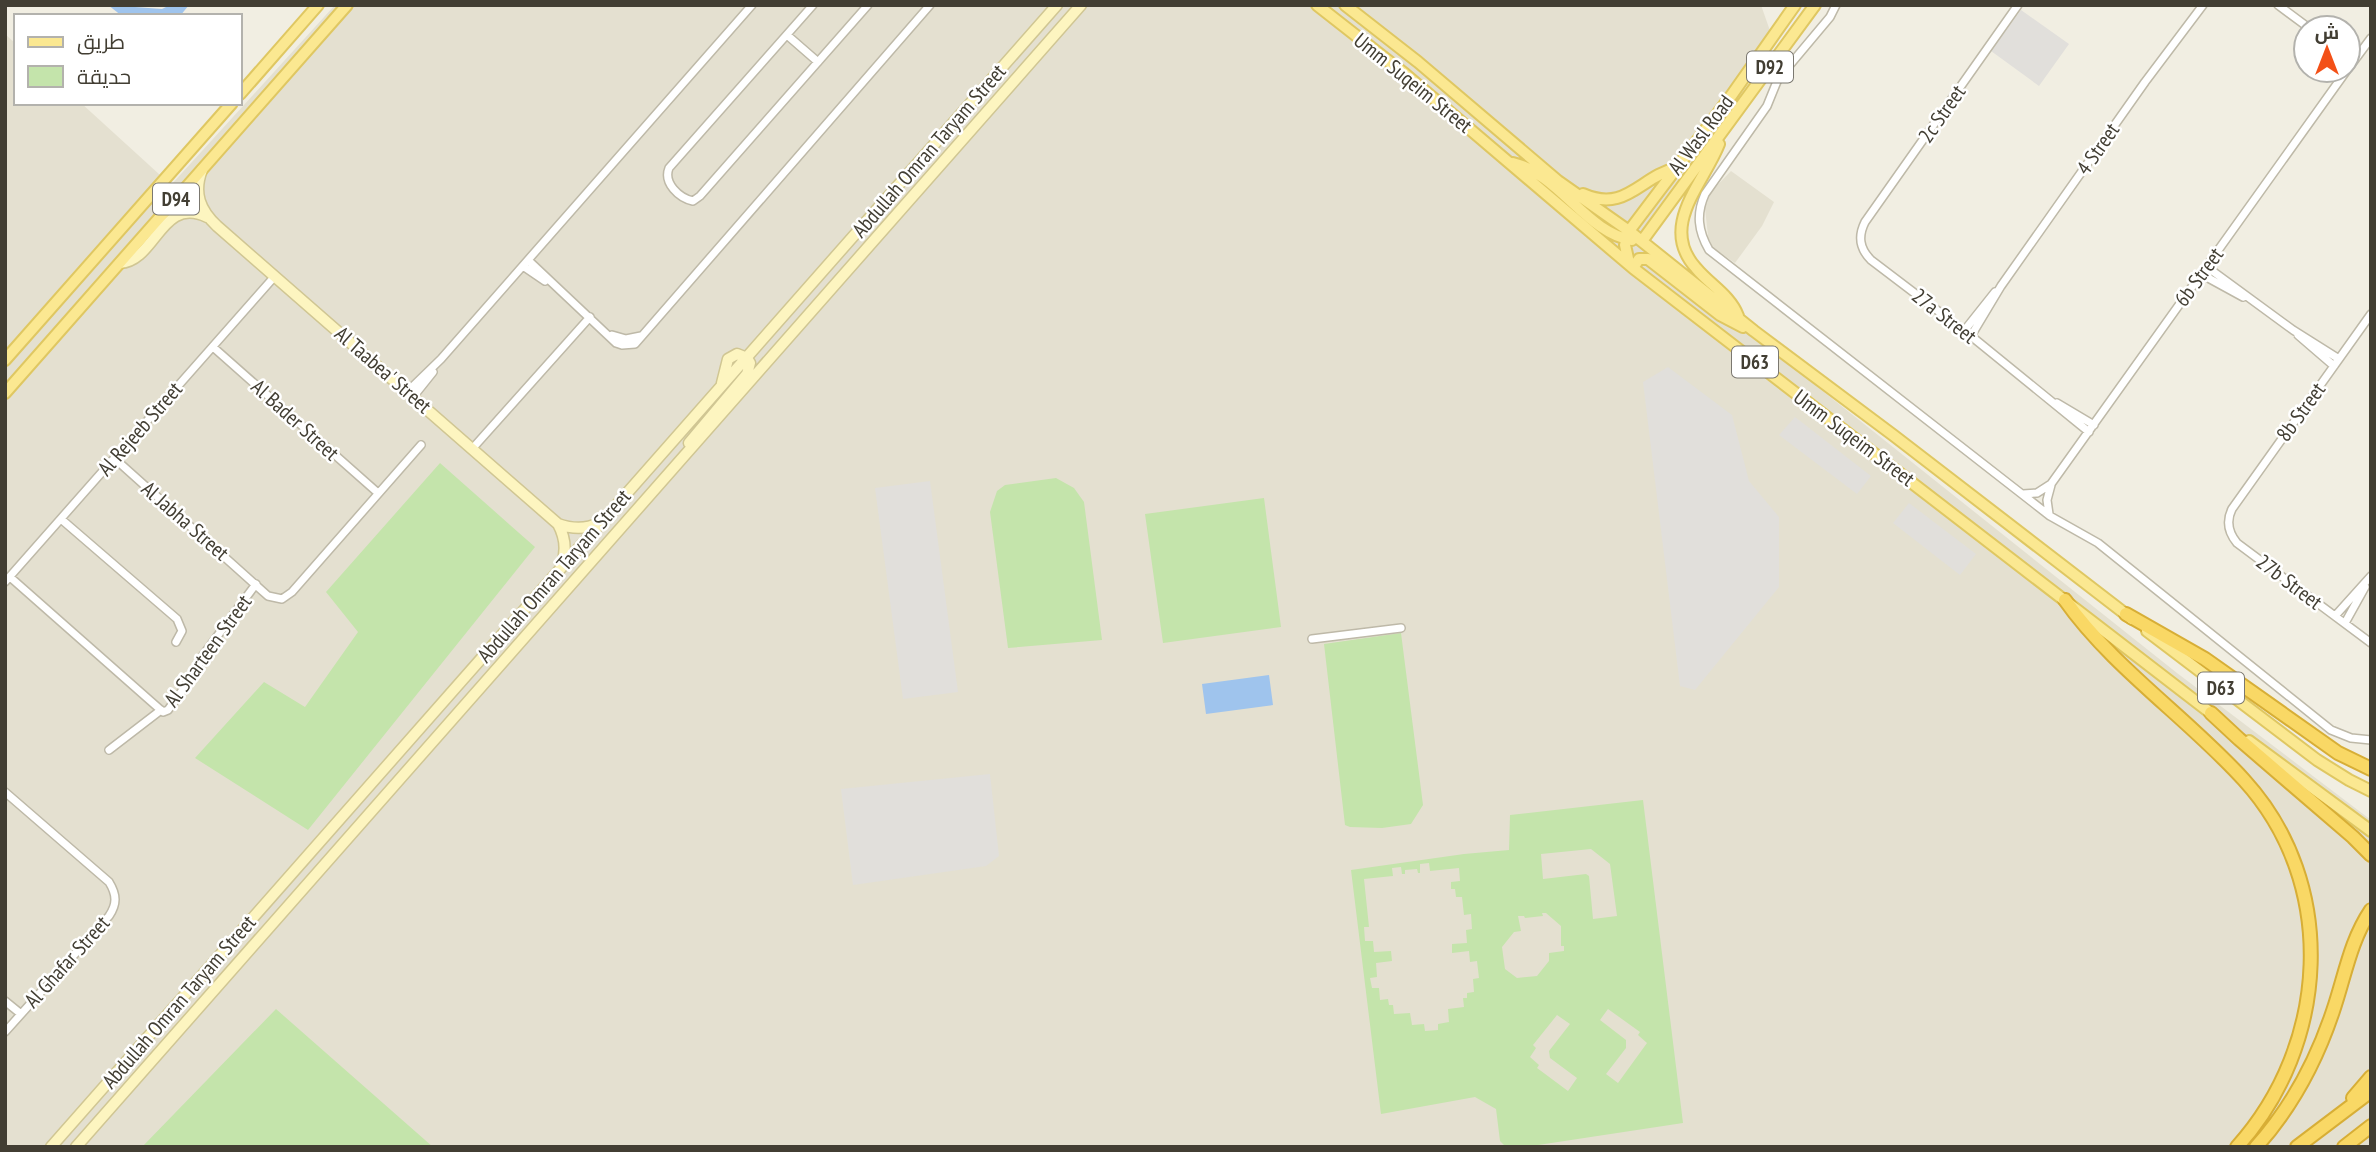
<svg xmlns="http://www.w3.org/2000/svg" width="2376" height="1152" font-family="'PT Sans Narrow',Cairo,sans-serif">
  <rect width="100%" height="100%" fill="#f1eee2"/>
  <path fill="#e4e0d0" d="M 335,5 L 1761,5 L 1775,45 L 1634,241 L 2177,673 L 2371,820 L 2371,1147 L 5,1147 L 5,34 L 16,44 L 16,103 L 81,103 L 171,185 Z
    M 1731,171 L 1774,202 L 1762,226 L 1735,263 L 1709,245 L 1704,199 Z"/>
  <path fill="#c4e4ab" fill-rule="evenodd" d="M 440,463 L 535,547 L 308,830 L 195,758 L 264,682 L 305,707 L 358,632 L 326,592 Z
    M 1056,478 L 1074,488 L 1084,502 L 1102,640 L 1008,648 L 990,512 L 997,491 L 1005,485 Z
    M 1264,498 L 1281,627 L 1163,643 L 1145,514 Z
    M 1401,633 L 1423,805 L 1411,824 L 1382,828 L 1350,827 L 1345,825 L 1324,644 Z
    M 1643,800 L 1683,1123 L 1525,1147 L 1506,1147 L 1500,1141 L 1496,1109 L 1475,1097 L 1381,1114 L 1351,870 L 1464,854 L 1509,850 L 1510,815 ZM 1591,849 L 1610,864 L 1617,916 L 1593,919 L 1589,876 L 1586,874 L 1543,879 L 1541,854 ZM 1429,863 L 1430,871 L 1459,868 L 1460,881 L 1451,882 L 1451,889 L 1455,889 L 1456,897 L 1462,897 L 1464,915 L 1471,914 L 1472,929 L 1466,930 L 1467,943 L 1452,944 L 1452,953 L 1469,951 L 1470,962 L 1477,961 L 1479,978 L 1473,979 L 1474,992 L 1467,993 L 1467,998 L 1463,998 L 1464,1007 L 1448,1009 L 1449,1022 L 1438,1024 L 1438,1030 L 1425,1031 L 1424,1024 L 1412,1025 L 1410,1013 L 1394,1014 L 1393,1005 L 1389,1005 L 1388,999 L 1380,1000 L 1379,988 L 1372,988 L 1370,978 L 1377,977 L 1376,963 L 1392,961 L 1391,951 L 1374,952 L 1373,941 L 1365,941 L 1364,927 L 1369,927 L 1364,879 L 1393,876 L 1392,868 L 1401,867 L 1402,874 L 1405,874 L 1405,870 L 1417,869 L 1418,873 L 1420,873 L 1420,864 ZM 1542,913 L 1546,913 L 1561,926 L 1561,946 L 1564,946 L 1564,951 L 1549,953 L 1549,961 L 1537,976 L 1517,978 L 1505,969 L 1502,947 L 1514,932 L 1521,931 L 1518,916 L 1524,916 L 1525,918 L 1543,916 ZM 1608,1009 L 1640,1032 L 1638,1035 L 1647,1043 L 1618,1083 L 1606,1074 L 1626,1048 L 1626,1040 L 1600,1020 ZM 1557,1015 L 1570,1024 L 1549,1051 L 1550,1058 L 1577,1078 L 1568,1091 L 1537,1068 L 1539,1065 L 1530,1057 L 1536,1048 L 1533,1045 Z
    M 276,1009 L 433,1147 L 142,1147 Z"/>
  <path fill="#e1dfdb" d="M 2021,10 L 2069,44 L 2039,86 L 1991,51 Z
    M 1668,367 L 1732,415 L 1749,481 L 1779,517 L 1779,587 L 1695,690 L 1680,686 L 1643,382 Z
    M 1795,417 L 1871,476 L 1857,494 L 1779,435 Z
    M 930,481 L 958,692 L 903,699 L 875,488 Z
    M 1909,503 L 1976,554 L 1960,575 L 1893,523 Z
    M 990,774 L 999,856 L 986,866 L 853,885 L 841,789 Z"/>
  <path fill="#9fc4ed" d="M 108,5 L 162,9 L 170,5 L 189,5 L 180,16 L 122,16 Z
    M 1269,675 L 1273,705 L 1206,714 L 1202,684 Z"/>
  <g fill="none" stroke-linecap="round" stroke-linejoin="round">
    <g stroke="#beb9a8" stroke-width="10">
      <path id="street" d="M 813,5 L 669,168 C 663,183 679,198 693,201 L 700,196 L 868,5
        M 1836,5 L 1830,17 L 1778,79 L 1767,106 L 1705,194 C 1696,214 1698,231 1709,250 L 2050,516 L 2098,543 L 2331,730 L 2351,738 L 2371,740
        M 2018,5 L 1865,222 C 1858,236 1859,248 1871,260 L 1971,336 L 2089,432
        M 2278,5 L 2309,28
        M 787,35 L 818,62
        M 2348,51 L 2357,57
        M 2348,69 L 2371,38
        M 528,260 L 616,343 L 622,345 L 635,344 L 930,5
        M 523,266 L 545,281
        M 2207,267 L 2293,330 L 2339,359
        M 2201,274 L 2243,297
        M 2371,314 L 2232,509 C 2226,521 2228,532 2237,543 L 2371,643
        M 1964,331 L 1995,292
        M 612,335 L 626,339 L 641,336
        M 2298,335 L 2334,366
        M 1971,336 L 2001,286 L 2145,82 L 2203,5
        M 213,347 L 378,493
        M 407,392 L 441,359 L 752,5
        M 413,397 L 433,372
        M 2057,403 L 2094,425
        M 472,449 L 590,317
        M 114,458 L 268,596 L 282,599 L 292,592 L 421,445
        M 2023,494 L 2037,493 L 2051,484 L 2347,70
        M 2049,514 L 2047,500 L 2051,485
        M 61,519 L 177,619 L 182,631 L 176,642
        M 10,577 L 163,712 L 168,710 L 192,677 L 201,658 L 256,584
        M 5,582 L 275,276
        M 2335,616 L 2371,576
        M 2345,623 L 2365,587
        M 1312,639 L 1401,628
        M 109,750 L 161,710
        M 5,792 L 109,882 C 117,895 117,904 109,916 L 5,1032
        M 5,1001 L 21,1014"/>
    </g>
    <g stroke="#d0c693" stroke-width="13">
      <path id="secondary" d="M 202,170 C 193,193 200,210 217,226 L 558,524 C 572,529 585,530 599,523
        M 120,263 C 156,261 161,195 207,217
        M 689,443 L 747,374 L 750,363 L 747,358 L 737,354 L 728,359 L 722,383
        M 558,524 C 565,537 567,549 562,563
        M 51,1147 L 1057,5
        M 76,1147 L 1081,5"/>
    </g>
    <g stroke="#dfc762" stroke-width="14">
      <path id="primary" d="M 1317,5 L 1405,74 L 1633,268 L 2216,717
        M 1345,5 L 1418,62 L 1558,181 L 1629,231 L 1754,331 L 1893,435 L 2132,619
        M 240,94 L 318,5
        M 1719,144 C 1704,183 1658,226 1696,268 C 1710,285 1730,295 1738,316
        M 1513,163 C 1559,174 1588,234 1632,240
        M 1583,194 C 1626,213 1640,177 1676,168
        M 1642,241 L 1815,5
        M 1629,263 L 1625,245 L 1629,231 L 1731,96 L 1795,5
        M 1633,268 L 1639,259 L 1648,259 L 1720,315 L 1743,327
        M 5,360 L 232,103
        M 5,393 L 347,5
        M 2147,631 L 2317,760 L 2349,780 L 2371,791
        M 2249,741 L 2371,831"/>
    </g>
    <g stroke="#d7ae36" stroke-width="16">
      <path id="highway" d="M 2065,600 C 2112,667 2189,719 2244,780 C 2339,884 2329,1045 2237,1147
        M 2126,614 L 2205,659 L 2338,753 L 2371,769
        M 2211,713 L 2239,739 L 2353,837 L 2371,855
        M 2353,1098 L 2371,1077
        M 2256,1147 C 2292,1107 2316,1062 2333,1011 C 2345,976 2350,941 2371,910
        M 2297,1147 L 2371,1091
        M 2344,1147 L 2371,1126"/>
    </g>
    <use href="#street" stroke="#fff" stroke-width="7"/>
    <use href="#secondary" stroke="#fdf5c0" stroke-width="10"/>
    <use href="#primary" stroke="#fbe891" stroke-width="10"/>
    <use href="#highway" stroke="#f9d865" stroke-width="12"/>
  </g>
  <g text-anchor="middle" stroke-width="5" stroke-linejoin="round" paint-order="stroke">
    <g fill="#fff" stroke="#7b7870" stroke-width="2">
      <rect x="1747" y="51.5" width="46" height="31" rx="5"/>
      <rect x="153" y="183.5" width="46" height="31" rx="5"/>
      <rect x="1732" y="346.5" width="46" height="31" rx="5"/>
      <rect x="2198" y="672.5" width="46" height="31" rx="5"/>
    </g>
    <g font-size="19" font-weight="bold" fill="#423e33">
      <text x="1770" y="74">D92</text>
      <text x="176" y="206">D94</text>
      <text x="1755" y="369">D63</text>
      <text x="2221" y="695">D63</text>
    </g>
    <g font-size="21" fill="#423e33" stroke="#fff">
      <text transform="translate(1413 83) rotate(39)" y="7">Umm Suqeim Street</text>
      <text transform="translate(1942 114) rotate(-55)" y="7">2c Street</text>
      <text transform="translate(1701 135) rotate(-53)" y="7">Al Wasl Road</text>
      <text transform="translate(2098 149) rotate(-55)" y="7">4 Street</text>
      <text transform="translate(929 151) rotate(-49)" y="7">Abdullah Omran Taryam Street</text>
      <text transform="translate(2199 277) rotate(-54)" y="7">6b Street</text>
      <text transform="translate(1944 316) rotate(38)" y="7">27a Street</text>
      <text transform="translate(383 370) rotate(41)" y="7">Al Taabea' Street</text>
      <text transform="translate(2301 412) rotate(-54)" y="7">8b Street</text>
      <text transform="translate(295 420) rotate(42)" y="7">Al Bader Street</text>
      <text transform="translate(140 429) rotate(-49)" y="7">Al Rejeeb Street</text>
      <text transform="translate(1854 438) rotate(37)" y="7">Umm Suqeim Street</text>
      <text transform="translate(185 521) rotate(41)" y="7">Al Jabha Street</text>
      <text transform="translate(554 576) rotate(-49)" y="7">Abdullah Omran Taryam Street</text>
      <text transform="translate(2289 582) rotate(37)" y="7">27b Street</text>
      <text transform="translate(208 651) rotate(-54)" y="7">Al Sharteen Street</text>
      <text transform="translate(67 962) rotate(-48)" y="7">Al Ghafar Street</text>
      <text transform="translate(179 1002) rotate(-49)" y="7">Abdullah Omran Taryam Street</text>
    </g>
  </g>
  <rect width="2376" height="1152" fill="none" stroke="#423e33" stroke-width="14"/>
  <rect x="14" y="14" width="228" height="91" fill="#ffffff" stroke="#b3b2ad" stroke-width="2"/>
  <rect x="28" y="37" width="35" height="10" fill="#fbe891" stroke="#b3b2ad" stroke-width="2"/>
  <text x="77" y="49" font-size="21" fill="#423e33">طريق</text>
  <rect x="28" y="66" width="35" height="21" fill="#c4e4ab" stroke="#b3b2ad" stroke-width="2"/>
  <text x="77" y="84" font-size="21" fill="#423e33">حديقة</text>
  <g transform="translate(2327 49)"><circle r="33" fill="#ffffff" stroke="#b3b2ad" stroke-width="2"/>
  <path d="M0-5L12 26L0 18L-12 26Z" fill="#f35017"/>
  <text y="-10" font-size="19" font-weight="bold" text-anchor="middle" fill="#423e33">ش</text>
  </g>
</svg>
